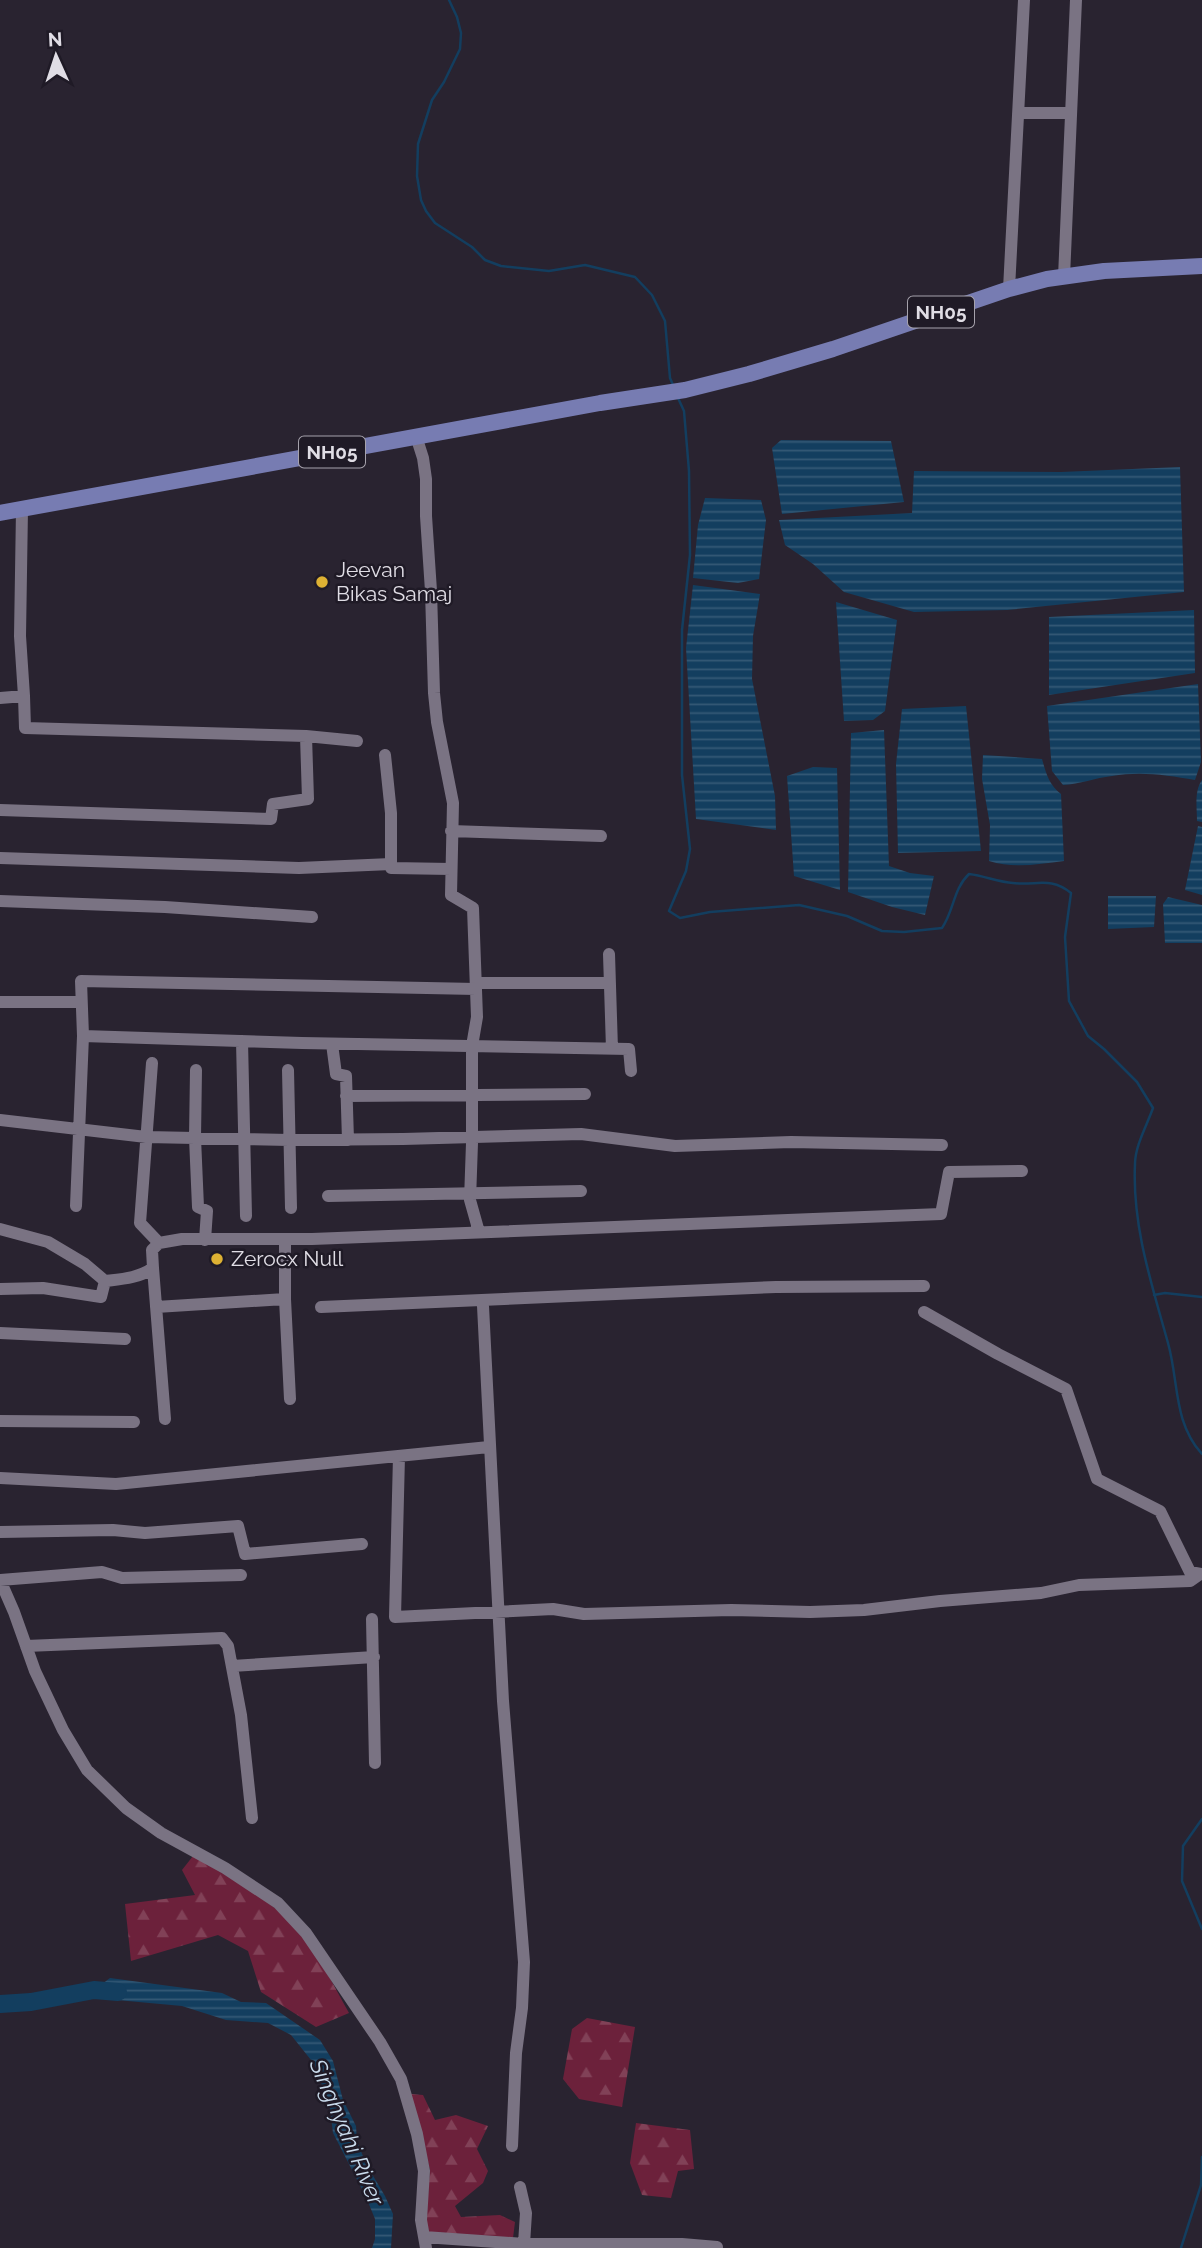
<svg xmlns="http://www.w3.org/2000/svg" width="1202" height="2248" font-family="Raleway,sans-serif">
  <defs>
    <pattern id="forest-firs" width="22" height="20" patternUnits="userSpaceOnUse" patternTransform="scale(1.75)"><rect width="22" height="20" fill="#6c213b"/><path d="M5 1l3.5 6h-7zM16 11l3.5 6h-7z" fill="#814157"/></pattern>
    <pattern id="water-rules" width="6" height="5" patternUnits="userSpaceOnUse" patternTransform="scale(1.75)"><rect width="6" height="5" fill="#133e5f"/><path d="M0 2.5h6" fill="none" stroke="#355976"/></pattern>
  </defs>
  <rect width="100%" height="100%" fill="#292330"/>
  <path fill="url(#forest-firs)" d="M 193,1856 C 232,1878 277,1902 305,1939 C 321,1959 336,1990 349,2013 L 316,2027 L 261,1992 L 248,1951 L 218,1935 L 131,1961 L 125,1904 L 195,1895 L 182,1870 Z
    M 587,2018 L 635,2027 L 622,2107 L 579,2099 L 563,2079 L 572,2029 Z
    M 411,2094 L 423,2095 L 435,2120 L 456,2115 L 488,2126 L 477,2149 L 488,2171 L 483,2183 L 455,2206 L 461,2217 L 500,2215 L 515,2222 L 513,2238 L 429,2232 L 426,2220 L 430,2170 Z
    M 636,2123 L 690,2130 L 694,2169 L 678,2171 L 671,2198 L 642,2195 L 630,2163 Z"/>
  <path fill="url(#water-rules)" d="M 781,440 L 891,441 L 904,502 L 782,514 L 772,448 Z
    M 1180,467 L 1184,592 L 1007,610 L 914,612 L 844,592 L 813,564 L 785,545 L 779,520 L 912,513 L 914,471 L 1061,472 Z
    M 705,498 L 761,500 L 766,520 L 759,579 L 738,583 L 693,578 L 698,525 Z
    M 693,585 L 760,594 L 753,636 L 752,679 L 775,796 L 776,830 L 696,819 L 686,648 Z
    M 836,602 L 897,620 L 885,711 L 873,720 L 844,721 Z
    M 1194,610 L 1195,673 L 1049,695 L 1049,617 Z
    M 1198,684 L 1201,762 L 1195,780 C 1167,775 1140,771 1112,776 C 1095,778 1080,784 1063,785 L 1052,771 L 1047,706 Z
    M 966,706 L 981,851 L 898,853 L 896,764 L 902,709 Z
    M 884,730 L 889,866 L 910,873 L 934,876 L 925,915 L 892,907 L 848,892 L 851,733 Z
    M 983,755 L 1042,759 C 1046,773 1049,785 1061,794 L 1064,861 C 1039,864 1014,869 989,861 L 990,825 L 982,779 Z
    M 813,767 L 837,768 L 840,890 L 794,876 L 787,776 Z
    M 1202,780 L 1202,822 L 1197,821 C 1197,808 1194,791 1202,780 Z
    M 1198,826 L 1202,827 L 1202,895 L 1185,890 Z
    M 1108,896 L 1156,896 L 1154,927 L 1108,929 Z
    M 1168,897 L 1202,905 L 1202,943 L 1165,943 L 1163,904 Z
    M 110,1978 L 222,1993 L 241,2002 L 266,2003 L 320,2040 L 333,2061 L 343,2100 L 356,2126 L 357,2141 L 366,2164 L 385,2196 L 393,2214 L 391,2248 L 372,2248 L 375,2239 L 375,2219 L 366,2197 L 333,2133 L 330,2109 L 315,2065 L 291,2035 L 268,2023 L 226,2020 L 182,2006 L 106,1999 L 94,1990 Z"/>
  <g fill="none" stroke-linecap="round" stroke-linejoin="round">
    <path stroke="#133e5f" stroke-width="2.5" d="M 449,0 L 457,17 L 461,33 L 460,49 L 444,82 L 432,100 L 418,144 L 417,176 L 421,200 L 426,211 L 435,223 L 472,247 L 485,260 L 501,266 L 549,271 L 585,265 L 635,277 L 652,295 L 665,321 L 670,378 L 673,385
      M 678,398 L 684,411 L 689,471 L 690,555 L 682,630 L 682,775 L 690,849 L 686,871 L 669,911 L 680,918 L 710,912 L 799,905 L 847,916 L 882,931 L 904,932 L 942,928 C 954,911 953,889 969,874 C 985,876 998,882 1013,883 C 1036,886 1050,876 1071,893 L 1065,937 L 1069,1001 L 1088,1036 L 1104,1049 L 1137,1082 L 1153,1108 C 1147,1125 1135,1146 1135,1164 C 1132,1226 1152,1285 1168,1343 C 1179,1382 1173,1422 1202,1454
      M 1154,1295 L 1165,1293 L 1202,1297
      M 1202,1819 L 1183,1846 L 1182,1881 L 1202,1929
      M 1181,2248 L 1201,2185 L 1202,2157"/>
    <path stroke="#133e5f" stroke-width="18" d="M 0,2004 L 31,2002 L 94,1990 L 118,1992"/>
    <path stroke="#7a7383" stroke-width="12" d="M 1018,113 L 1071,113
      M 1064,277 L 1076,0
      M 1009,289 L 1024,0
      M 416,436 L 423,458 L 426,479 L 426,516 L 431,591 L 434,693 L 437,722 L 453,803 L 451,895 L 473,908 L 477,1017 L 472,1046 L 472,1143 L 470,1200 L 479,1232
      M 22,509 L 20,636 L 24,696
      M 0,698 L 24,696 L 25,728 L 306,736 L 357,741
      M 385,755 L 391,813 L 391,868 L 451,869
      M 0,810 L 271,819 L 273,804 L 308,799 L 306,736
      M 451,831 L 601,836
      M 0,858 L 299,868 L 391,864
      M 0,901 L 165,907 L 312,917
      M 609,954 L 612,1049
      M 476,983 L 610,983
      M 0,1002 L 81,1002
      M 83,1036 L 302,1043 L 629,1049 L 631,1071
      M 242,1041 L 246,1216
      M 332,1044 L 336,1074 L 346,1076 L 348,1140
      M 152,1063 L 140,1223 L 159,1243
      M 196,1070 L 195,1138 L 198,1207 L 207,1211 L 205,1240
      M 288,1070 L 291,1208
      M 346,1096 L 585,1094
      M 0,1120 L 146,1137 L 289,1140 L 403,1139 L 581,1134 L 675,1146 L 791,1142 L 942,1145
      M 328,1196 L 581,1191
      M 76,1206 L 83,1036 L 81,981 L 476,989
      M 0,1229 L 48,1242 L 85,1264 L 105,1281 C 122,1279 139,1278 153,1268 L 152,1250 L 159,1243 L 182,1239 L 312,1239 L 941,1214 L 949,1172 L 1022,1171
      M 285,1239 L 285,1299 L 290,1399
      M 153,1268 L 165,1419
      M 0,1289 L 43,1288 L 101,1297 L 105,1281
      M 483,1306 L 503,1701 L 524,1962 L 522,2008 L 516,2053 L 512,2146
      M 156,1307 L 285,1299
      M 321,1307 L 776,1287 L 924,1286
      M 924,1312 L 998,1354 L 1066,1389 L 1097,1479 L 1160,1511 L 1190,1572 L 1202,1574
      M 0,1333 L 125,1339
      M 0,1421 L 134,1422
      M 399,1456 L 395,1617 L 553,1609 L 584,1614 L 731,1610 L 810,1612 L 864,1610 L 940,1601 L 1041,1593 L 1079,1585 L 1190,1581 L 1200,1574
      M 0,1478 L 116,1484 L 489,1447
      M 0,1532 L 113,1530 L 145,1533 L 238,1526 L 245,1554 L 362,1544
      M 0,1580 L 14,1612 L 35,1671 L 63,1730 L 87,1770 L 126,1808 L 161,1833 L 225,1868 L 278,1903 L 306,1933 L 380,2042 L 401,2079 L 417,2134 L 424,2171 L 421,2220 L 426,2248
      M 0,1580 L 102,1572 L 122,1578 L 241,1575
      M 372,1619 L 375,1763
      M 26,1646 L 222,1638 L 228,1646 L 241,1715 L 252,1818
      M 232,1666 L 374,1657
      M 520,2187 L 526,2213 L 524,2244
      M 424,2237 L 524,2244 L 682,2244 L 717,2247"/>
    <path stroke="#777cb2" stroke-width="16" d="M 0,513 L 600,403 L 685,390 L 749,374 L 833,349 L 1009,289 L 1047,279 L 1104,271 L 1202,266"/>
  </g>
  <g fill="#ddb133" stroke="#1f1a26" stroke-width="2.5">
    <circle cx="322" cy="582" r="7"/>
    <circle cx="217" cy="1259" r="7"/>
  </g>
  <g text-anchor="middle" stroke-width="5" stroke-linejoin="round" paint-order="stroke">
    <g fill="#1f1a26" stroke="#a6a2ac" stroke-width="2">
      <rect x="908" y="296.5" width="66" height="31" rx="5"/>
      <rect x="299" y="436.5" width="66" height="31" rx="5"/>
    </g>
    <g font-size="19" font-weight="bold" fill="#e0dde5">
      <text x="941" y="319">NH05</text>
      <text x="332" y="459">NH05</text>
    </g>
    <g font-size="21" fill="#e0dde5" stroke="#1f1a26" text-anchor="start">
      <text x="336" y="577">Jeevan<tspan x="336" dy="24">Bikas Samaj</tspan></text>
      <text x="231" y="1266">Zerocx Null</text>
    </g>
    <g font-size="23" font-style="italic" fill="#c9dbec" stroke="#1f1a26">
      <text transform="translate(347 2132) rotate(67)" y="8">Singhyahi River</text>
    </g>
  </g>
  <g transform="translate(56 56) rotate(357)" stroke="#1f1a26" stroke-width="5" paint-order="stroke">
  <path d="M0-5L12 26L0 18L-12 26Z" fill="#e0dde5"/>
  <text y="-10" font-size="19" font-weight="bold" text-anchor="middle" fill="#e0dde5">N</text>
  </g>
</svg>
